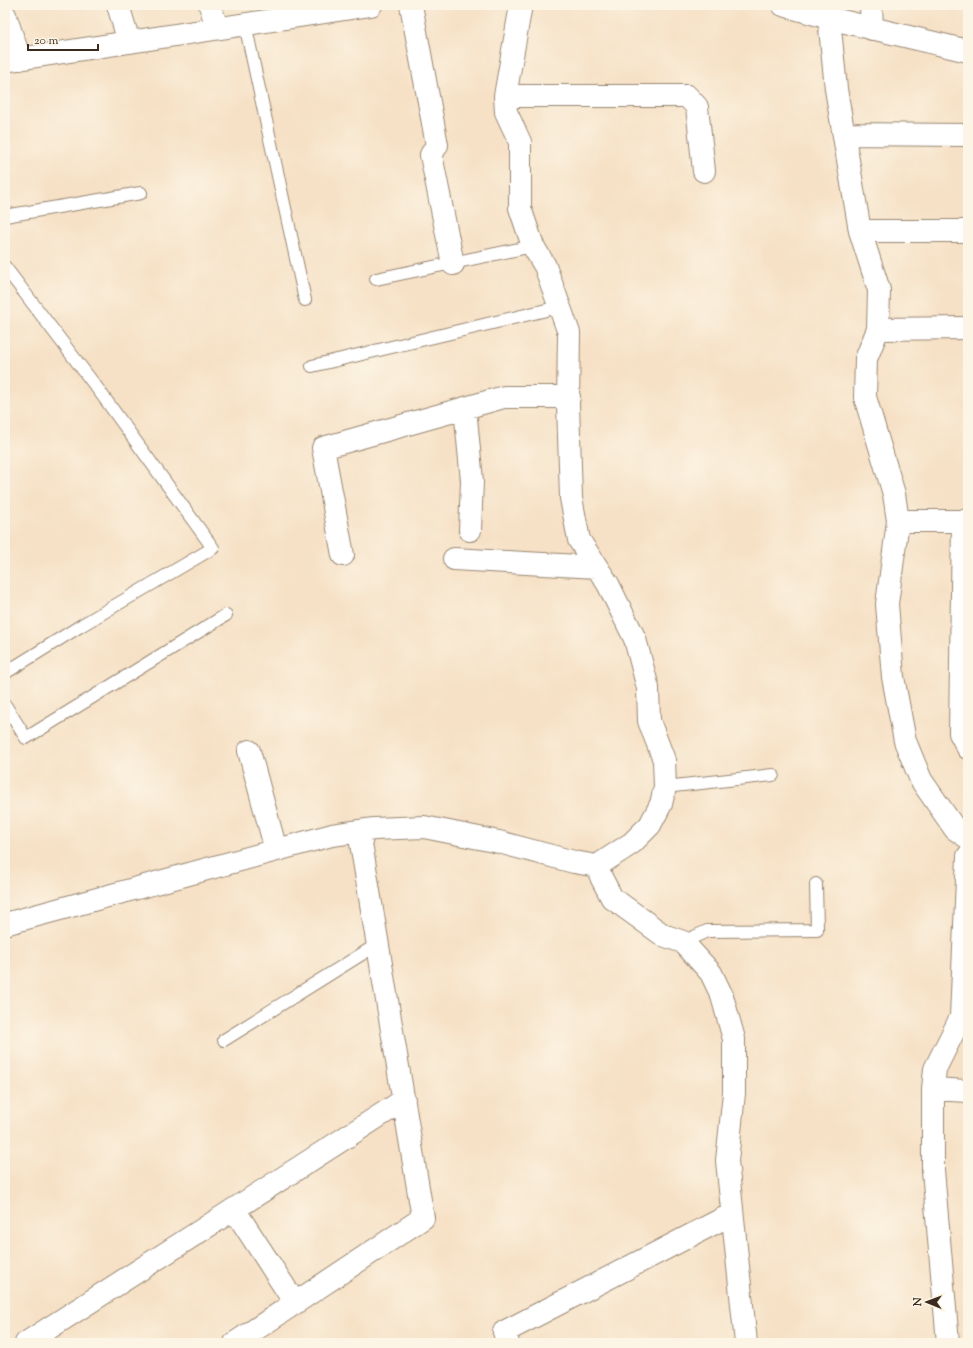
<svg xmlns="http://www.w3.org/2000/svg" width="973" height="1348" font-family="'Sorts Mill Goudy',serif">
  <rect width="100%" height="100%" fill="#fcf5e5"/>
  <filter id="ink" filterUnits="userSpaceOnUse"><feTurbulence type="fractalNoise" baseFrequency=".025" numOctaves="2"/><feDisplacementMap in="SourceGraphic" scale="8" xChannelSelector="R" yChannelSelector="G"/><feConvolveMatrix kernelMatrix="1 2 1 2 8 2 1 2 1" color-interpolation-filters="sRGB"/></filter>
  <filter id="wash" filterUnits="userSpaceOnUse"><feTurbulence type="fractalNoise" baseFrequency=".012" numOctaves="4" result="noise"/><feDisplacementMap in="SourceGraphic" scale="16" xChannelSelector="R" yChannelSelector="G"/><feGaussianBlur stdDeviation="0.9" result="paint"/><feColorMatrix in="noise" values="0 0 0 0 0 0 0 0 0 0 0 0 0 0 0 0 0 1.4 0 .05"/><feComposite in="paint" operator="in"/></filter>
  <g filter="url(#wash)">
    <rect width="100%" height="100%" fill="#f6e1c6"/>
  </g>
  <g filter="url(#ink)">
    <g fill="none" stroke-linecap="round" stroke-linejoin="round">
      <g stroke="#988672" stroke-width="14">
        <path id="lane" d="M 245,24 L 305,300
          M 5,216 L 141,193
          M 5,267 L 100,392 L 213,548 L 82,625 L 5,673
          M 376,279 L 533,246
          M 312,366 L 559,307
          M 5,705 L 26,738 L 226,615
          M 665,787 L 773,775
          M 683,942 L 707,931 L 817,930 L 816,884
          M 224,1040 L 378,944"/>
      </g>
      <g stroke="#988672" stroke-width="24">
        <path id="street" d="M 118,5 L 129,42
          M 210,5 L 217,28
          M 411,5 L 437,145 L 431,155 L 453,264
          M 871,5 L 872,29
          M 5,15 L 20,59
          M 829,18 L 836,89 L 860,231 L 879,290 L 878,329 L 866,359 L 865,397 L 894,494 L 898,521 L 887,604 L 893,677 L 905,741 L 921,780 L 955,829 L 968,838
          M 505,96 L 687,96 L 697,107 L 704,171
          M 844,134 L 968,135
          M 860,231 L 968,231
          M 878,329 L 968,328
          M 465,408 L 472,481 L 470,530
          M 898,521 L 968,521
          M 963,521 L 960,733 L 968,748
          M 343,555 L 323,448 L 504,397 L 569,397
          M 454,559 L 597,567
          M 249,751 L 276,850
          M 597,866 L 602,879 L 612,898 L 663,935 L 683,942 L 711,973 L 722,996 L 734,1039 L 734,1093 L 727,1161 L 746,1343
          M 5,924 L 332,835 L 374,829 L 424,827 L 499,842 L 574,862 L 597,866 L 632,843 L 650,825 L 661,804 L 665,787 L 664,760 L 649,721 L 648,688 L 635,639 L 608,584 L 579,540 L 571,498 L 568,404 L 569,333 L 545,266 L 533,246 L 520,208 L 520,142 L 506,112 L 505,96 L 521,5
          M 933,1089 L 968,1091
          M 234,1209 L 295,1303
          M 26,1343 L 404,1100
          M 235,1343 L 423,1218 L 359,831
          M 508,1343 L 504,1332 L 732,1214
          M 948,1343 L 933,1170 L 933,1089 L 935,1069 L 961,1017 L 968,856"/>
      </g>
      <g stroke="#988672" stroke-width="24">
        <path id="secondary" d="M 783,5 L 829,18 L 968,51
          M 5,61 L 371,5"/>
      </g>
      <use href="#lane" stroke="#fff" stroke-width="12"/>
      <use href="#street" stroke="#fff" stroke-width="22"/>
      <use href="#secondary" stroke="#fff" stroke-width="22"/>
    </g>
  </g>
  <rect width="973" height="1348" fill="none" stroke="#fcf5e5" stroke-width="20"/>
  <g transform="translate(927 1302) rotate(271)" stroke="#fcf5e5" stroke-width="3" paint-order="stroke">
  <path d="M0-3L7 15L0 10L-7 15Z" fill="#3b2a1e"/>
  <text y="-6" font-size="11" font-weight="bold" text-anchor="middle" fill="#3b2a1e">N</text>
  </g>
  <path d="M28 44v6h70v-6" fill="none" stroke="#3b2a1e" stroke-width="2"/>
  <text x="34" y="44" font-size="12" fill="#3b2a1e" stroke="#fcf5e5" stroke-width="3" paint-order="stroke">20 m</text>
</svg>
